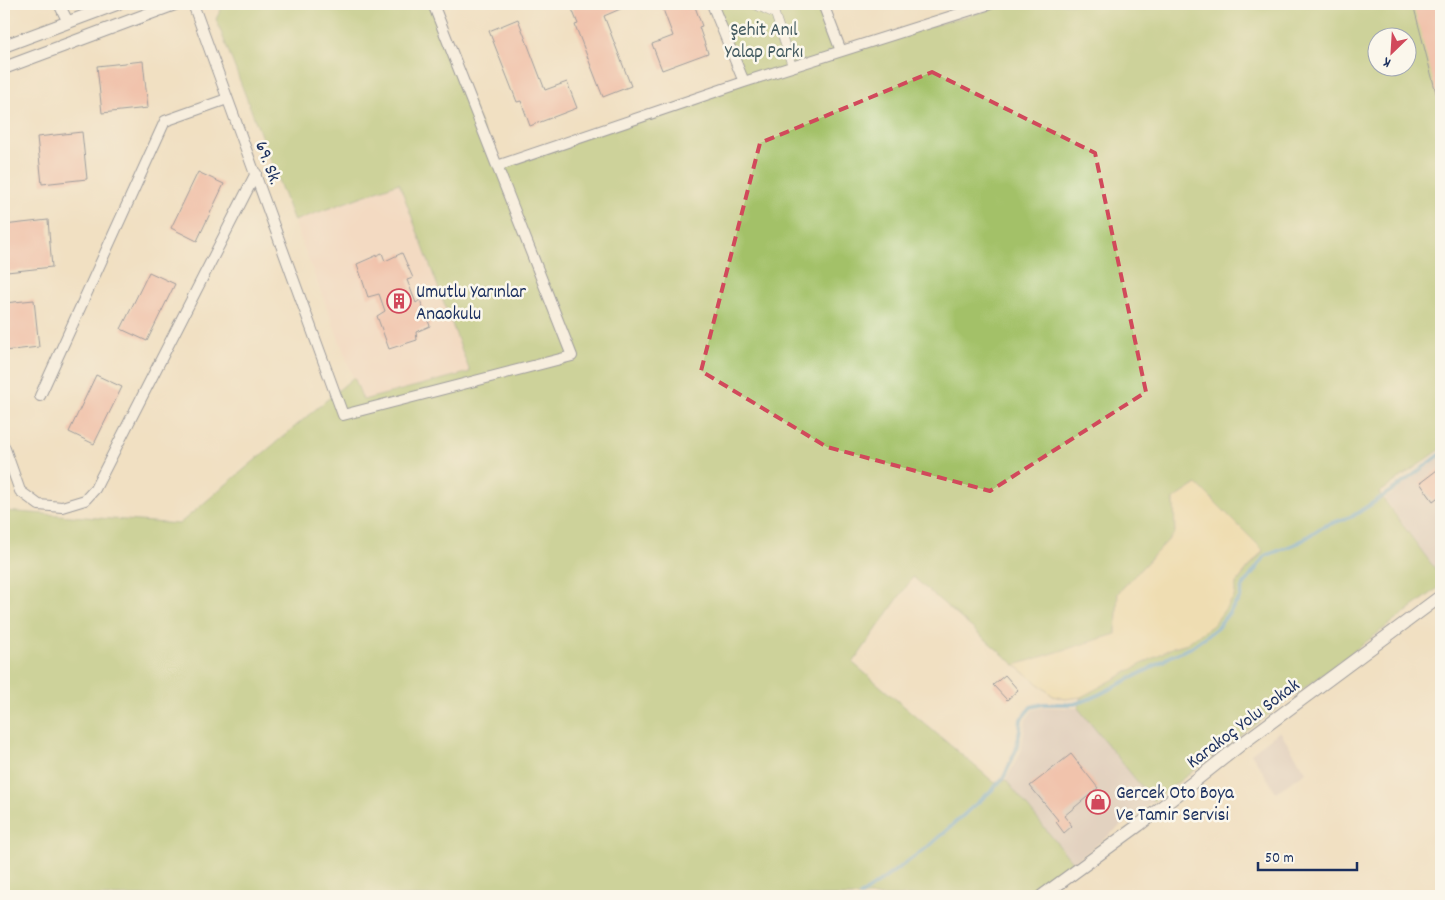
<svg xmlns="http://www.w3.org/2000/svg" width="1445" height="900" font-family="Dekko,sans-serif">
  <rect width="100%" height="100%" fill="#fbf7ec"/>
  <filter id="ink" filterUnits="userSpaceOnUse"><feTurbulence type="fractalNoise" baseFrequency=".02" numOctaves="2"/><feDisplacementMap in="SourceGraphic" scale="10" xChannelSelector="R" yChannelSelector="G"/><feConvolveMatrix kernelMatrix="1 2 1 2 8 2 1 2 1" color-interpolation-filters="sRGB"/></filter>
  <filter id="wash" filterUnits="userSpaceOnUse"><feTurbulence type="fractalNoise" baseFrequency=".0096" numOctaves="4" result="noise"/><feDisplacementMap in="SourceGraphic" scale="20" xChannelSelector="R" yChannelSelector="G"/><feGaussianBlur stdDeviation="1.12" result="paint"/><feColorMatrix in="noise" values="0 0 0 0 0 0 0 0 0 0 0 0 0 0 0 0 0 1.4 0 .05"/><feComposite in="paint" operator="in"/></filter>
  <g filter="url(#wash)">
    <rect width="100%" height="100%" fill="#f1e0c2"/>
    <path fill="#f5d3c1" d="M 399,183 L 470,372 L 362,400 L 294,221 Z"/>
    <path fill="#d1c0bc" d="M 1441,457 L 1441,577 L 1385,499 Z
      M 1044,707 L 1078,708 L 1153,801 L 1073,863 L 1006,780 L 1021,751 L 1026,719 L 1033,710 Z
      M 1280,731 L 1306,772 L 1276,792 L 1251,753 Z"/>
    <path fill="#a3c168" stroke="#5f7863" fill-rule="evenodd" d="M 224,4 L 433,4 L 497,166 L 744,82 L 712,4 L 824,4 L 841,51 L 1010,4 L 1441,4 L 1441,449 L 1379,493 L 1441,577 L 1441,586 L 1153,801 L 1078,708 L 1081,697 L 1173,647 L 1187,643 L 1234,597 L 1236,583 L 1263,551 L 1197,484 L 1174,499 L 1175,533 L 1118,593 L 1116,634 L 1015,665 L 913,577 L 853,663 L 995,783 L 1006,780 L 1073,863 L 1025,896 L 4,896 L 4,511 L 179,524 L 354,377 L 363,400 L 470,372 L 399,183 L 294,221 L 216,19 ZM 1378,38 L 1408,38 L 1408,68 L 1378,68 Z"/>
    <path fill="#eeda9e" stroke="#84847e" d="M 1197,484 L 1263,550 L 1236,583 L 1234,597 L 1213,625 L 1187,643 L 1173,647 L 1081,697 L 1065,699 L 1053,696 L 1015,665 L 1116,634 L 1118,593 L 1175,533 L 1174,499 Z"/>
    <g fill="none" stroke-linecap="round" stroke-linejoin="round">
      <path stroke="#59a3d0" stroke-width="4" d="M 860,896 L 929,846 L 993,789 L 1004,777 L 1016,750 L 1020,730 L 1021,719 L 1031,707 L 1043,704 L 1074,704 L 1092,698 L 1149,669 L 1171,656 L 1190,648 L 1217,628 L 1240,598 L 1242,588 L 1265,556 L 1298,543 L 1324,526 L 1353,516 L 1400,485 L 1441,454"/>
    </g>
    <g id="blocks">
      <path fill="#f19f90" d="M 570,4 L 624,4 L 625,7 L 604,16 L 631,86 L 603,97 L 575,25 L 578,24 Z
        M 661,4 L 694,4 L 702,26 L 699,27 L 708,53 L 662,70 L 652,44 L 673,36 Z
        M 1413,4 L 1441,4 L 1441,112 Z
        M 518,19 L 545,90 L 567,82 L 577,108 L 530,126 L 521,101 L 517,102 L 489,31 Z
        M 143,61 L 148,108 L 102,113 L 97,66 Z
        M 82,132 L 87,179 L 42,184 L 37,137 Z
        M 198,172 L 224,184 L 197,241 L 171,228 Z
        M 48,220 L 52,267 L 7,272 L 4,239 L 4,225 Z
        M 382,253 L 385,261 L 402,253 L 413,278 L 407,280 L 416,303 L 420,300 L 430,326 L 416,332 L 417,340 L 389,349 L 377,316 L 385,311 L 379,294 L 368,297 L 357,264 Z
        M 149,272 L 175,284 L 147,341 L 121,329 Z
        M 34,300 L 39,347 L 4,351 L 4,303 Z
        M 96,375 L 122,387 L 94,444 L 69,432 Z
        M 1441,467 L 1441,495 L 1433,501 L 1420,483 Z
        M 1005,675 L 1018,690 L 1007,700 L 993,685 Z
        M 1071,754 L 1098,788 L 1064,816 L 1072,826 L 1064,833 L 1056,822 L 1058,820 L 1030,786 Z"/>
    </g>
  </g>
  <g filter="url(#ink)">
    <use href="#blocks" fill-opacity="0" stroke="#3b4a6d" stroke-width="1"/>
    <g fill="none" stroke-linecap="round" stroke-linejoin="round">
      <g stroke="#3b4a6d" stroke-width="9">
        <path id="pedestrian" d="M 753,4 L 775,14 L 792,66"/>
      </g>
      <g stroke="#3b4a6d" stroke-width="12">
        <path id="minor" d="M 59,4 L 68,22
          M 193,4 C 242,141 294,277 343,415 L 572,356 L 433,4
          M 712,4 L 744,82
          M 823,4 L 841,51
          M 497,166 L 744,82 L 990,4
          M 40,396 L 165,121 L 227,99
          M 4,446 L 20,491 L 39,505 L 62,507 L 85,500 L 95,489 L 256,173"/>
      </g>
      <g stroke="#3b4a6d" stroke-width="14">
        <path id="tertiary" d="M 4,46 L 117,4
          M 4,68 L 175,4
          M 1042,896 L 1139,825 L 1239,746 L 1441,596"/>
      </g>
      <use href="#pedestrian" stroke="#fff" stroke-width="8"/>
      <use href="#minor" stroke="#fff" stroke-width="10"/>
      <use href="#tertiary" stroke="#fff" stroke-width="12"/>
    </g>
  </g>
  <path d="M0 0H1445V900H0ZM 932,72 L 1095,153 L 1146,392 L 990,491 L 827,447 L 701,371 L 760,143 Z" fill="#f1e0c2" fill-opacity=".55" fill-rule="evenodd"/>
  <path fill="none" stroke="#d1495b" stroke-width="4" stroke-dasharray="10 6" stroke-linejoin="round" d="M 932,72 L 1095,153 L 1146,392 L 990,491 L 827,447 L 701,371 L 760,143 Z"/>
  <defs>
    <g id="building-ring" transform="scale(1.25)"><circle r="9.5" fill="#fbf7ec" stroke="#d1495b" stroke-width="1.5"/><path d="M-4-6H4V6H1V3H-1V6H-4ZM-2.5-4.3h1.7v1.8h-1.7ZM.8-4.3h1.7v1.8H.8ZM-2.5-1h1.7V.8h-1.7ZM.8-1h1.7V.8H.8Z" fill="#d1495b"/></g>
    <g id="shop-ring" transform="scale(1.25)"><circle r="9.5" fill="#fbf7ec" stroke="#d1495b" stroke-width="1.5"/><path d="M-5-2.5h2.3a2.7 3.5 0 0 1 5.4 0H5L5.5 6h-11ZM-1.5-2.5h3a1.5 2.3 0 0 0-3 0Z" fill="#d1495b"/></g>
  </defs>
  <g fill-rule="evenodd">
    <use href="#building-ring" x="399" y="301"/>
    <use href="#shop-ring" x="1098" y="802"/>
  </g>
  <g text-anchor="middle" stroke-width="5" stroke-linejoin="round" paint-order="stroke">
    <g font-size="19" fill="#445b61" stroke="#fbf7ec">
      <text x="764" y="35">Şehit Anıl<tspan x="764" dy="22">Yalap Parkı</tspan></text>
    </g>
    <g font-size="19" fill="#1b2f5e" stroke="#fbf7ec">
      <text transform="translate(270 162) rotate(69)" y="7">69. Sk.</text>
      <text transform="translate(1242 722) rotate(-37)" y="7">Karakoç Yolu Sokak</text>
    </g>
    <g font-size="19" fill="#1b2f5e" stroke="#fbf7ec" text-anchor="start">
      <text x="416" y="297">Umutlu Yarınlar<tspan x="416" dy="22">Anaokulu</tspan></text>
      <text x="1116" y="798">Gercek Oto Boya<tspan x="1116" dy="22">Ve Tamir Servisi</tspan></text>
    </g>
  </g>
  <rect width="1445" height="900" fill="none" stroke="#fbf7ec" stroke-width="20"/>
  <g transform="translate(1392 52) rotate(205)"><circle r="24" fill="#fbf7ec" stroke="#a1a7b3"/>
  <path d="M0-4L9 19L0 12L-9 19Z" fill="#d1495b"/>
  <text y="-8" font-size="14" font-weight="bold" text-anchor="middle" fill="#1b2f5e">K</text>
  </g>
  <path d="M1258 862v8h99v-8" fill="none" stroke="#1b2f5e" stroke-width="2.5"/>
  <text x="1265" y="862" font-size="15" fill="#1b2f5e" stroke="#fbf7ec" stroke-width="4" paint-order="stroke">50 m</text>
</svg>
